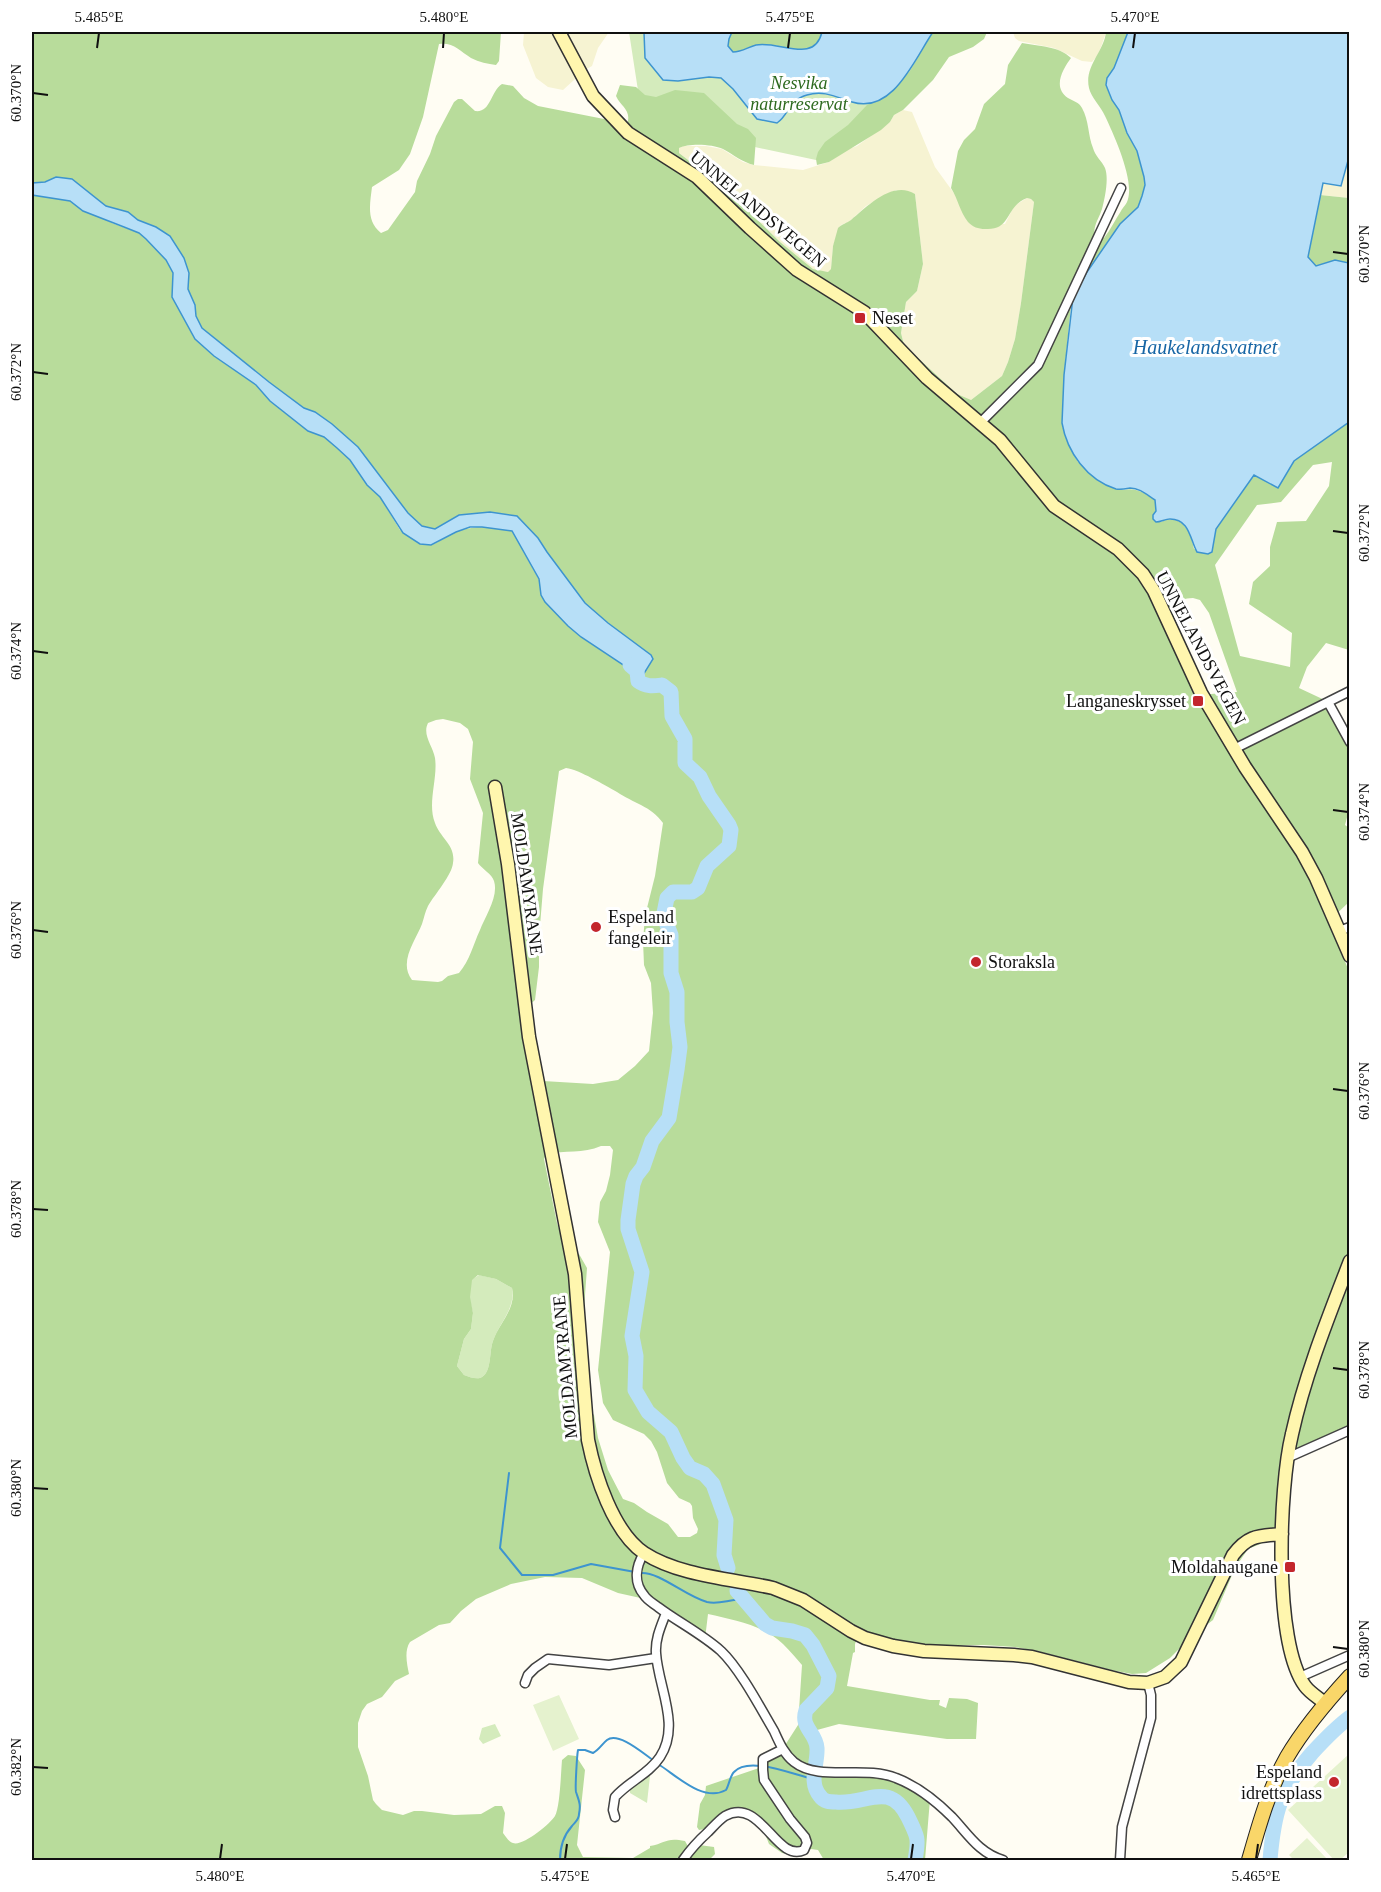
<svg xmlns="http://www.w3.org/2000/svg" width="1381" height="1892" font-family="'Times New Roman',serif">
  <rect width="100%" height="100%" fill="#fffdf3"/>
  <path fill="#f6f3d2" d="M 524,32 L 609,32 L 598,48 L 592,66 L 585,70 L 563,90 L 548,87 L 536,78 L 523,45 Z
    M 1013,32 L 1106,32 L 1106,33 L 1098,55 L 1092,62 L 1082,61 L 1054,48 L 1019,41 L 1015,38 Z
    M 903,110 L 912,112 L 935,167 L 956,196 L 968,221 L 1005,224 L 1014,206 L 1027,198 L 1031,199 L 1034,202 L 1021,303 L 1015,339 L 1008,362 L 1002,376 L 971,400 L 967,400 L 957,394 L 904,345 L 901,333 L 906,302 L 917,291 L 923,264 L 915,194 L 896,190 L 886,195 L 866,206 L 849,222 L 841,225 L 833,246 L 831,269 L 829,272 L 821,271 L 813,269 L 780,242 L 728,191 L 679,153 L 679,148 L 683,146 L 706,146 L 722,149 L 743,162 L 754,165 L 803,170 L 829,162 L 846,150 L 857,146 L 890,122 L 894,115 Z
    M 1349,157 L 1349,198 L 1320,195 L 1323,183 L 1341,185 Z"/>
  <path fill="#d4ebbc" d="M 629,32 L 974,32 L 816,160 L 643,123 Z
    M 479,1275 L 496,1279 L 512,1288 C 516,1308 499,1323 493,1341 C 489,1351 492,1371 482,1377 C 478,1380 469,1377 464,1375 L 457,1366 L 464,1339 L 471,1329 L 473,1313 L 469,1297 L 471,1280 Z
    M 495,1724 L 501,1736 L 483,1744 L 479,1739 L 482,1728 Z
    M 647,1774 L 650,1776 L 647,1803 L 630,1793 L 630,1790 Z"/>
  <path fill="#b8dc9b" fill-rule="evenodd" d="M 32,32 L 501,32 L 499,61 L 496,65 C 488,64 479,62 471,58 C 460,51 453,42 439,44 L 423,117 L 410,154 L 399,170 L 372,187 C 370,204 366,221 381,233 L 388,230 L 415,192 L 417,181 L 430,154 L 436,136 L 454,102 L 458,99 L 462,99 L 475,111 C 491,113 490,92 502,84 L 513,86 L 524,98 L 538,106 L 604,119 L 623,124 L 627,124 C 632,110 621,107 616,96 L 620,85 L 636,87 L 645,95 L 656,97 L 675,90 L 704,93 L 737,124 L 748,129 L 756,138 L 754,165 C 742,162 734,155 723,149 C 712,144 689,143 679,148 L 679,153 L 728,191 L 780,242 L 813,269 L 828,272 L 831,269 L 833,246 L 838,228 C 842,224 847,223 851,220 C 867,207 892,180 915,194 L 923,264 L 917,291 L 906,302 L 901,333 L 904,345 L 957,394 L 971,400 L 1002,376 L 1008,362 L 1015,339 L 1021,303 L 1034,202 L 1031,199 L 1027,198 C 1005,206 1012,231 985,229 C 978,229 973,227 968,222 C 960,212 958,199 951,188 L 958,151 L 964,140 L 975,129 L 984,104 L 1005,84 L 1008,65 L 1022,43 C 1038,46 1059,46 1071,58 C 1063,69 1052,87 1068,98 C 1073,101 1079,102 1082,108 C 1089,120 1088,136 1093,148 C 1095,156 1102,161 1105,168 C 1109,178 1105,198 1102,209 C 1099,219 1091,228 1096,239 L 1104,238 C 1111,229 1115,220 1121,211 C 1123,207 1127,204 1128,199 C 1134,179 1114,135 1105,116 C 1101,107 1091,97 1089,88 C 1084,66 1104,52 1106,32 L 1128,32 L 1114,68 L 1107,78 L 1106,85 L 1112,100 L 1119,110 L 1127,133 L 1137,151 L 1144,177 L 1145,185 L 1142,196 L 1138,207 L 1120,224 L 1076,290 L 1071,306 L 1064,375 L 1062,423 C 1064,437 1071,450 1078,462 L 1123,490 C 1137,487 1144,493 1155,500 L 1156,512 L 1153,515 L 1161,522 C 1181,513 1191,531 1194,549 L 1212,552 L 1216,529 L 1254,475 L 1278,488 L 1294,461 L 1349,422 L 1349,650 L 1326,643 L 1307,667 L 1299,688 L 1331,703 L 1349,746 L 1350,806 L 1345,825 L 1349,828 L 1349,902 L 1329,921 L 1350,974 L 1349,1433 L 1292,1453 L 1284,1530 L 1275,1538 L 1248,1549 L 1235,1568 L 1213,1620 L 1192,1636 L 1170,1658 L 1146,1673 L 1132,1674 L 1111,1670 L 1037,1651 L 1015,1647 L 984,1645 L 919,1646 L 895,1642 L 860,1630 L 855,1644 L 855,1652 L 853,1653 L 847,1686 L 930,1700 L 940,1700 L 939,1705 L 946,1708 L 949,1698 L 967,1699 L 978,1703 L 976,1739 L 947,1739 L 839,1724 L 817,1730 L 823,1757 L 822,1768 L 899,1778 L 930,1799 L 925,1860 L 824,1860 L 818,1850 L 811,1849 L 793,1855 L 782,1853 L 769,1844 L 762,1826 L 743,1811 L 710,1828 L 699,1830 L 697,1827 L 700,1804 L 705,1795 L 706,1786 L 762,1767 L 761,1761 L 782,1750 L 798,1725 L 802,1665 C 796,1658 790,1651 783,1644 C 763,1625 734,1620 708,1614 L 705,1639 L 645,1599 L 618,1593 L 582,1578 L 545,1577 L 511,1584 L 476,1599 L 461,1611 L 450,1623 L 439,1625 L 410,1642 C 404,1651 407,1664 409,1674 L 395,1681 L 382,1697 L 367,1704 L 362,1711 L 358,1723 L 358,1747 L 368,1776 L 373,1800 L 376,1804 L 382,1810 L 403,1815 L 414,1811 L 422,1811 L 454,1815 L 481,1814 L 495,1806 L 502,1806 L 505,1813 L 503,1833 C 506,1837 509,1842 513,1843 C 522,1847 550,1824 555,1816 C 560,1807 561,1772 562,1760 L 568,1755 L 576,1756 L 585,1770 L 577,1845 L 583,1857 L 633,1858 L 650,1848 L 650,1846 C 666,1843 666,1837 685,1841 L 690,1850 L 699,1845 L 714,1847 L 715,1854 L 709,1860 L 32,1860 L 32,195 L 70,201 L 112,223 L 139,233 L 146,239 L 166,260 L 173,273 L 172,297 L 195,339 L 214,356 L 256,385 L 270,401 L 308,431 L 324,437 L 337,448 L 350,460 L 367,485 L 380,497 L 400,530 L 431,545 C 440,542 447,535 456,532 C 474,525 493,526 512,531 L 558,614 L 568,626 L 581,637 L 622,662 L 640,680 L 653,659 L 651,655 L 608,623 L 585,603 L 547,552 L 538,538 L 517,516 L 490,512 L 459,515 L 435,529 L 422,526 L 408,513 L 358,447 L 332,424 L 315,412 L 304,408 L 269,382 L 202,328 L 196,316 L 195,305 L 188,289 L 189,273 L 179,251 L 172,240 L 156,227 L 138,220 L 128,212 L 106,206 L 72,179 L 56,177 L 45,182 L 32,183 ZM 1332,462 L 1329,486 L 1306,521 L 1277,522 L 1270,547 L 1270,566 L 1253,582 L 1249,604 L 1292,633 L 1290,667 L 1240,656 L 1215,565 L 1257,505 L 1281,502 L 1313,465 ZM 1193,598 L 1200,600 L 1209,613 L 1237,692 L 1198,695 L 1171,620 L 1174,618 C 1177,603 1175,599 1193,598 ZM 443,719 L 460,723 L 468,729 L 473,742 L 470,779 L 483,813 L 478,863 C 482,869 492,874 494,881 C 499,896 485,917 480,930 C 473,945 470,960 459,973 L 448,976 L 442,981 L 438,982 L 412,980 C 398,962 416,940 422,924 C 424,918 425,912 428,906 C 435,894 452,875 453,863 C 456,845 440,838 435,823 C 427,803 438,779 435,758 C 433,746 422,735 428,723 L 436,720 ZM 566,768 C 580,770 604,785 617,792 C 633,803 651,806 663,823 L 655,876 L 645,916 L 643,941 L 644,965 L 651,983 L 653,1013 L 649,1051 L 635,1066 L 618,1080 L 593,1084 L 543,1081 L 526,1008 L 535,1000 L 539,967 L 539,938 L 543,889 L 559,771 ZM 601,1146 L 610,1146 L 613,1150 L 610,1175 L 606,1191 L 600,1202 L 598,1222 L 610,1252 L 598,1370 L 603,1403 L 613,1420 L 644,1434 L 651,1441 L 657,1452 L 667,1483 L 679,1498 L 690,1503 L 692,1506 L 693,1518 L 698,1529 L 697,1533 L 690,1537 L 678,1537 L 668,1524 L 647,1512 L 634,1503 L 623,1499 L 608,1470 L 598,1438 L 594,1415 L 585,1407 L 579,1404 L 574,1344 L 576,1332 L 584,1309 L 587,1268 L 579,1254 L 565,1246 L 562,1238 L 557,1223 L 544,1159 L 546,1154 C 565,1150 583,1154 601,1146 ZM 478,1275 L 496,1279 L 512,1288 C 517,1308 499,1323 493,1341 C 489,1351 492,1371 482,1377 C 478,1380 469,1377 464,1375 L 457,1366 L 464,1339 L 471,1329 L 473,1313 L 470,1297 L 472,1280 Z
    M 732,32 L 822,32 C 815,61 782,44 761,45 C 751,46 743,52 733,52 L 728,46 L 729,39 Z
    M 933,32 L 987,32 L 984,39 L 973,47 L 949,57 L 933,80 L 903,110 L 894,115 L 890,122 L 881,130 L 829,162 L 817,165 L 816,159 L 818,152 L 825,142 L 848,125 L 867,105 L 880,100 L 893,90 L 910,71 Z
    M 1320,195 L 1349,198 L 1349,263 L 1335,260 L 1316,266 L 1308,257 Z"/>
  <path fill="#e5f2ce" d="M 559,1695 L 579,1739 L 553,1751 L 533,1705 Z
    M 1349,1754 L 1349,1852 L 1340,1860 L 1334,1860 L 1288,1810 Z
    M 1307,1838 L 1328,1860 L 1294,1860 L 1289,1855 Z"/>
  <path fill="#b7dff7" stroke="#3d94cf" stroke-width="1.5" d="M 644,32 L 732,32 L 729,39 L 728,46 L 733,52 C 742,52 748,47 756,45 C 779,40 814,65 822,32 L 933,32 C 915,58 893,115 852,102 C 836,97 824,90 807,95 C 787,101 790,114 777,123 L 757,119 L 733,89 L 721,78 L 709,77 L 678,81 L 663,80 L 645,58 Z
    M 1128,32 L 1349,32 L 1349,157 L 1341,186 L 1323,183 L 1308,257 L 1316,266 L 1335,260 L 1349,263 L 1349,422 L 1294,461 L 1278,488 L 1254,475 L 1216,529 L 1212,552 L 1208,554 L 1197,552 C 1190,540 1190,519 1170,519 C 1165,519 1161,522 1156,522 L 1153,519 L 1153,515 L 1156,511 L 1155,500 C 1147,495 1140,488 1130,488 C 1125,489 1121,490 1116,489 C 1087,480 1067,452 1062,423 L 1064,375 L 1073,297 L 1087,272 L 1120,224 L 1138,207 L 1142,196 L 1145,185 L 1144,177 L 1137,151 L 1127,133 L 1119,110 L 1112,100 L 1106,85 L 1107,78 L 1114,68 Z
    M 56,177 L 72,179 L 106,206 L 128,212 L 138,220 L 156,227 L 170,236 L 184,258 L 189,273 L 188,289 L 195,305 L 196,316 L 202,328 L 269,382 L 304,408 L 315,412 L 332,424 L 358,447 L 408,513 L 422,526 L 435,529 L 459,515 L 490,512 L 517,516 L 538,538 L 547,552 L 585,603 L 608,623 L 651,655 L 653,659 L 640,680 L 636,682 L 634,674 L 628,668 L 581,637 L 568,626 L 545,602 L 541,595 L 539,579 L 512,531 L 482,527 L 470,527 L 456,532 L 431,545 L 420,544 L 403,533 L 380,497 L 367,485 L 350,460 L 337,448 L 324,437 L 308,431 L 270,401 L 256,385 L 214,356 L 195,339 L 172,297 L 173,273 L 166,260 L 146,239 L 139,233 L 124,227 L 83,211 L 70,201 L 32,195 L 32,183 L 45,182 Z"/>
  <g fill="none" stroke-linecap="round" stroke-linejoin="round">
    <path stroke="#3d94cf" stroke-width="2" d="M 509,1473 L 500,1548 L 522,1575 L 553,1575 L 591,1564 L 635,1572
      M 641,1573 C 660,1572 685,1596 707,1602 C 721,1605 731,1598 744,1600
      M 658,1764 C 676,1775 703,1803 726,1790 C 729,1785 730,1776 734,1772 C 749,1755 796,1776 814,1779
      M 560,1860 C 560,1848 563,1836 572,1826 C 575,1822 579,1820 579,1814 C 581,1804 579,1801 576,1792 C 575,1788 577,1755 578,1750 L 585,1750 L 593,1753 C 599,1750 602,1744 607,1740 C 618,1731 644,1754 653,1760"/>
    <path stroke="#b7dff7" stroke-width="15" d="M 630,665 L 637,671 L 638,681 C 646,687 653,686 662,685 L 671,692 L 672,716 L 685,739 L 685,763 L 700,777 L 709,796 L 729,825 L 731,830 L 729,846 L 707,866 L 698,888 L 692,892 L 673,892 L 667,898 L 664,913 L 665,920 L 671,935 L 671,973 L 677,992 L 677,1022 L 680,1047 L 677,1070 L 669,1118 L 652,1141 L 643,1167 L 636,1176 L 633,1184 L 628,1220 L 628,1229 L 642,1272 L 632,1336 L 636,1356 L 635,1390 L 648,1412 L 671,1432 L 683,1458 L 690,1468 L 704,1474 L 713,1484 L 726,1520 L 724,1555 L 728,1568
      M 737,1591 L 765,1624 L 772,1628 L 792,1631 L 805,1635 L 813,1645 L 829,1676 L 827,1688 L 806,1710 C 800,1728 816,1732 817,1748 C 818,1764 808,1782 820,1796 C 824,1802 830,1802 836,1802 C 867,1805 889,1780 908,1817 C 918,1837 919,1839 915,1860
      M 1270,1860 C 1274,1812 1280,1790 1312,1753 C 1324,1740 1335,1728 1350,1717"/>
    <g stroke="#434343" stroke-width="11">
      <path id="street" d="M 980,423 L 1038,365 L 1121,188
        M 1328,702 L 1350,742
        M 1234,749 L 1350,691
        M 1339,931 L 1350,927
        M 1287,1458 L 1350,1430
        M 644,1553 C 636,1566 633,1582 644,1595 C 647,1600 653,1603 658,1607 C 678,1622 702,1634 721,1651 C 740,1669 761,1709 774,1731 C 779,1742 784,1754 794,1762 C 819,1782 865,1765 896,1778 C 917,1786 936,1801 952,1817 C 968,1834 979,1853 1003,1860
        M 1300,1677 L 1350,1655
        M 525,1683 L 528,1675 L 535,1668 L 548,1659 L 609,1665 L 656,1658
        M 615,1817 L 613,1810 L 615,1797 C 628,1782 649,1774 660,1757 C 681,1725 658,1687 656,1653 C 655,1639 661,1626 666,1613
        M 683,1860 C 690,1850 698,1841 708,1832 C 713,1827 719,1820 725,1816 C 761,1796 776,1863 804,1850 L 807,1843 L 805,1837 L 790,1819 L 764,1780 L 763,1770 L 763,1759 L 783,1749
        M 1120,1860 L 1122,1827 L 1151,1718 L 1151,1695 L 1148,1683"/>
    </g>
    <g stroke="#323232" stroke-width="15">
      <path id="secondary" d="M 559,32 L 593,96 L 628,133 L 697,177 L 750,228 L 797,270 L 864,312 L 927,378 L 1000,440 L 1054,506 L 1118,549 L 1143,574 L 1154,591 L 1201,693 L 1245,767 L 1302,852 L 1316,878 L 1350,956
        M 495,787 L 508,864 L 529,1037 L 575,1274 L 588,1440 C 595,1475 613,1532 644,1553 C 679,1576 733,1579 773,1588 L 803,1600 L 851,1631 L 865,1638 L 893,1646 L 924,1651 L 1014,1655 L 1032,1657 L 1129,1682 L 1148,1683 L 1165,1677 L 1181,1662 L 1233,1555 C 1248,1535 1258,1536 1282,1534
        M 1326,1704 C 1319,1698 1310,1693 1305,1686 C 1273,1642 1279,1487 1292,1434 C 1305,1375 1328,1318 1350,1261"/>
    </g>
    <g stroke="#212121" stroke-width="16">
      <path id="primary" d="M 1249,1860 C 1259,1825 1269,1789 1287,1757 C 1304,1728 1327,1701 1350,1676"/>
    </g>
    <use href="#street" stroke="#fff" stroke-width="8"/>
    <use href="#secondary" stroke="#fff6ae" stroke-width="12"/>
    <use href="#primary" stroke="#f9d669" stroke-width="14"/>
  </g>
  <path fill="none" stroke="#101010" stroke-width="2" d="M 97,48 L 99,33M 443,48 L 444,33M 788,48 L 790,33M 1133,48 L 1135,33M 33,93 L 48,95M 1333,252 L 1348,254M 33,372 L 48,374M 1333,531 L 1348,533M 33,651 L 48,653M 1333,810 L 1348,812M 33,930 L 48,932M 1333,1089 L 1348,1091M 33,1209 L 48,1210M 1333,1368 L 1348,1370M 33,1488 L 48,1489M 1333,1647 L 1348,1649M 33,1767 L 48,1768M 220,1859 L 222,1844M 565,1859 L 567,1844M 911,1859 L 913,1844M 1256,1859 L 1258,1844"/>
  <g fill="#c3262d" stroke="#fff" stroke-width="2">
    <rect x="854" y="312" width="12" height="12" rx="3"/>
    <rect x="1192" y="695" width="12" height="12" rx="3"/>
    <circle cx="596" cy="927" r="6"/>
    <circle cx="976" cy="962" r="6"/>
    <rect x="1284" y="1561" width="12" height="12" rx="3"/>
    <circle cx="1334" cy="1782" r="6"/>
  </g>
  <g text-anchor="middle" stroke-width="6" stroke-linejoin="round" paint-order="stroke">
    <g font-size="18" font-style="italic" fill="#2e6a1f" stroke="#fff">
      <text x="799" y="89">Nesvika<tspan x="799" dy="21">naturreservat</tspan></text>
    </g>
    <g font-size="18" fill="#101010" stroke="#fff">
      <text transform="translate(758 209) rotate(40)" y="6">UNNELANDSVEGEN</text>
      <text transform="translate(1201 648) rotate(62)" y="6">UNNELANDSVEGEN</text>
      <text transform="translate(527 884) rotate(82)" y="6">MOLDAMYRANE</text>
      <text transform="translate(565 1367) rotate(-95)" y="6">MOLDAMYRANE</text>
    </g>
    <g font-size="18" fill="#101010" stroke="#fff" text-anchor="start">
      <text x="872" y="324">Neset</text>
      <text x="1186" y="707" text-anchor="end">Langaneskrysset</text>
      <text x="608" y="923">Espeland<tspan x="608" dy="21">fangeleir</tspan></text>
      <text x="988" y="968">Storaksla</text>
      <text x="1278" y="1573" text-anchor="end">Moldahaugane</text>
      <text x="1322" y="1778" text-anchor="end">Espeland<tspan x="1322" dy="21">idrettsplass</tspan></text>
    </g>
    <g font-size="20" font-style="italic" fill="#1766a5" stroke="#fff">
      <text x="1205" y="354">Haukelandsvatnet</text>
    </g>
  </g>
  <rect width="1381" height="1892" fill="none" stroke="#ffffff" stroke-width="66"/>
  <rect x="33" y="33" width="1315" height="1826" fill="none" stroke="#101010" stroke-width="2"/>
  <g font-size="15" text-anchor="middle" fill="#101010">
    <text x="99" y="22">5.485°E</text>
    <text x="444" y="22">5.480°E</text>
    <text x="790" y="22">5.475°E</text>
    <text x="1135" y="22">5.470°E</text>
    <text transform="translate(16 93) rotate(-90)" y="5">60.370°N</text>
    <text transform="translate(1364 254) rotate(-90)" y="5">60.370°N</text>
    <text transform="translate(16 372) rotate(-90)" y="5">60.372°N</text>
    <text transform="translate(1364 533) rotate(-90)" y="5">60.372°N</text>
    <text transform="translate(16 651) rotate(-90)" y="5">60.374°N</text>
    <text transform="translate(1364 812) rotate(-90)" y="5">60.374°N</text>
    <text transform="translate(16 930) rotate(-90)" y="5">60.376°N</text>
    <text transform="translate(1364 1091) rotate(-90)" y="5">60.376°N</text>
    <text transform="translate(16 1209) rotate(-90)" y="5">60.378°N</text>
    <text transform="translate(1364 1370) rotate(-90)" y="5">60.378°N</text>
    <text transform="translate(16 1488) rotate(-90)" y="5">60.380°N</text>
    <text transform="translate(1364 1649) rotate(-90)" y="5">60.380°N</text>
    <text transform="translate(16 1767) rotate(-90)" y="5">60.382°N</text>
    <text x="220" y="1881">5.480°E</text>
    <text x="565" y="1881">5.475°E</text>
    <text x="911" y="1881">5.470°E</text>
    <text x="1256" y="1881">5.465°E</text>
  </g>
</svg>
